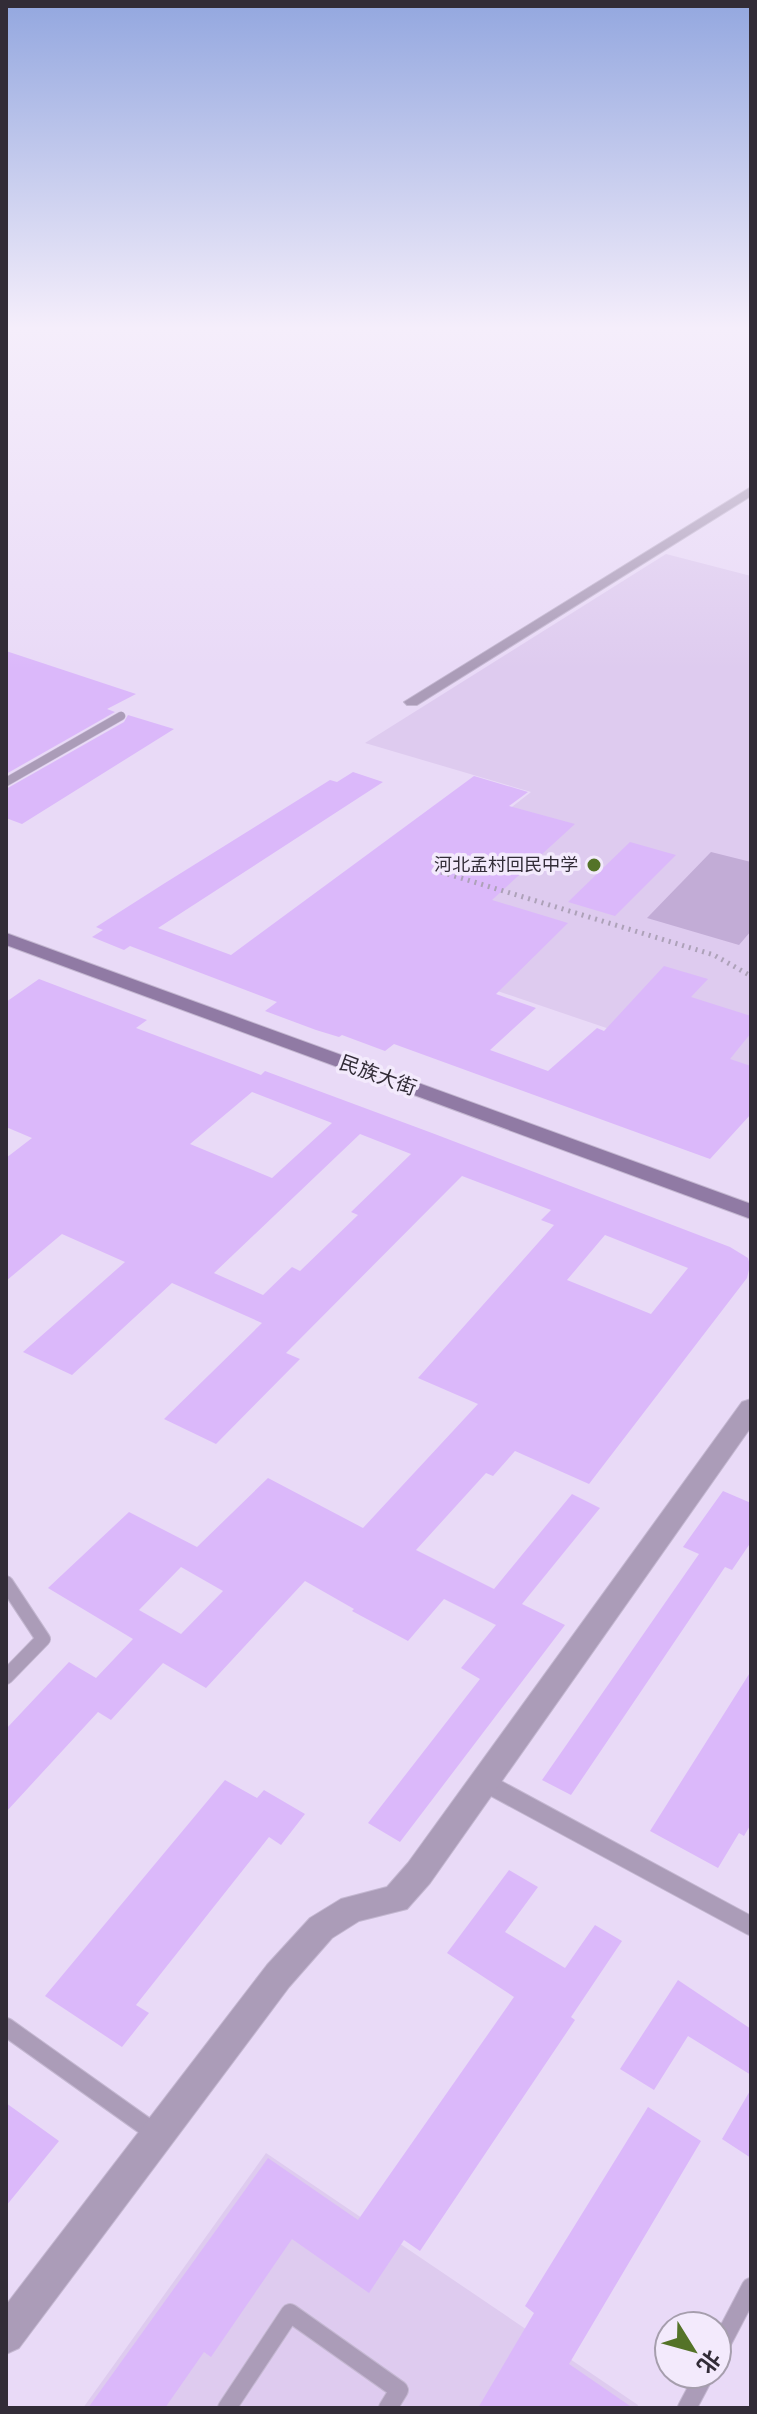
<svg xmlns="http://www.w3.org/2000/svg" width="757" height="2414" font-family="'DejaVu Sans','Noto Sans SC',sans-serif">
  <rect width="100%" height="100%" fill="#e9daf7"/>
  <path fill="#decbef" d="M 666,554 L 751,576 L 751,1077 L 344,939 L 531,792 L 365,743 Z
    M 266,2153 L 638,2405 L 637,2408 L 83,2408 Z"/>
  <path fill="#c2acd6" d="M 711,852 L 751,862 L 751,931 L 739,945 L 647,918 Z"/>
  <path fill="#dbb8fa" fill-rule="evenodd" d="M 6,651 L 136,694 L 107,709 L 115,712 L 6,774 Z
    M 128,715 L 174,729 L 22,824 L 6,818 L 6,789 L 124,722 Z
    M 353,772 L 383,782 L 158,928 L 231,955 L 474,776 L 528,792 L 509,806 L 575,824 L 492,900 L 568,923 L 496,994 L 536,1008 L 490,1050 L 548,1071 L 597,1028 L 604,1031 L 664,966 L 708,979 L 691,997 L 751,1016 L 751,1033 L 730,1059 L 751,1066 L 751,1114 L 710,1159 L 394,1044 L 385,1051 L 342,1035 L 339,1037 L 316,1030 L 265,1011 L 277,1002 L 130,946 L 124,950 L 92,937 L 103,930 L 96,927 L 165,883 L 330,780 L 337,782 Z
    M 630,842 L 676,855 L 615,916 L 568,902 Z
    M 39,979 L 147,1020 L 136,1028 L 261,1075 L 265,1071 L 432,1133 L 730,1247 L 748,1258 L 750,1265 L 747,1278 L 589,1484 L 515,1451 L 493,1476 L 486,1473 L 416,1550 L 494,1589 L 572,1494 L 600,1508 L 522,1604 L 565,1625 L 400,1842 L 368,1823 L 480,1679 L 461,1668 L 496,1625 L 444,1599 L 408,1641 L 352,1611 L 354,1609 L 305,1581 L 206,1688 L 163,1663 L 111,1720 L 98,1712 L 6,1812 L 6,1729 L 69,1662 L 96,1678 L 133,1639 L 48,1588 L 129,1512 L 197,1547 L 268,1478 L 363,1528 L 478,1404 L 418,1378 L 554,1225 L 541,1220 L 551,1210 L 462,1176 L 286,1353 L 300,1359 L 216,1444 L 164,1419 L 262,1323 L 172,1283 L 72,1375 L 23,1352 L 125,1262 L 62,1234 L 6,1281 L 6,1158 L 32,1138 L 6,1127 L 6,1002 ZM 252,1092 L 332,1123 L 272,1178 L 190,1144 ZM 360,1134 L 411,1154 L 351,1212 L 358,1215 L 300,1271 L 292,1267 L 263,1295 L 214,1273 ZM 605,1235 L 688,1268 L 651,1314 L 567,1280 ZM 181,1567 L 223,1591 L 181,1634 L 139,1610 Z
    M 723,1491 L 751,1503 L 751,1542 L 732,1570 L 725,1567 L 571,1795 L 542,1780 L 699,1554 L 683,1547 Z
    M 751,1671 L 751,1824 L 744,1836 L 739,1833 L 718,1868 L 650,1831 Z
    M 225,1780 L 257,1798 L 264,1790 L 305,1814 L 281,1845 L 269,1837 L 136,2005 L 149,2013 L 122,2047 L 45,1996 Z
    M 509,1870 L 538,1887 L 505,1932 L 565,1968 L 595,1925 L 622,1941 L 571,2017 L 575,2020 L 420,2251 L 404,2240 L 369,2293 L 292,2239 L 211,2357 L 204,2352 L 165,2408 L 88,2408 L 268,2158 L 358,2220 L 514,1997 L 447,1953 Z
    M 678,1980 L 751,2029 L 751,2075 L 688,2036 L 654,2090 L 620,2069 Z
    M 751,2089 L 751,2158 L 722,2139 Z
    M 6,2103 L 59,2141 L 6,2206 Z
    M 648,2107 L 701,2141 L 569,2364 L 633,2408 L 478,2408 L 534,2313 L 525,2306 Z"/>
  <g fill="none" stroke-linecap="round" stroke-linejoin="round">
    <g stroke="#c4b7d1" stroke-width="9">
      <path id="service-far2" d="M 6,782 L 121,716"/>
    </g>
    <g stroke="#c4b7d1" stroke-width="16">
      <path id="service-far1" d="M 6,1583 L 43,1639 L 6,1677"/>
    </g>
    <g stroke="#c4b7d1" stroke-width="20">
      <path id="service" d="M 484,1782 L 751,1926
        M 6,2027 L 155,2133
        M 717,2352 L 751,2287
        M 227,2408 L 290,2313 L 399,2390 L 388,2408
        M 687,2408 L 705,2374"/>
    </g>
    <g stroke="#c4b7d1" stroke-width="2">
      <path id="minor" d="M 751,487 L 751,496 L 417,705 L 407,705 L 404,702 Z
        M 751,1399 L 751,1427 L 430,1883 L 407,1909 L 359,1921 L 332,1938 L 289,1987 L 19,2348 L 6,2354 L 6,2305 L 267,1965 L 310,1918 L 341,1899 L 387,1887 L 408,1863 L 742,1402 Z"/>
    </g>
    <g stroke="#c4b7d1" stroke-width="2">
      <path id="secondary" d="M 6,933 L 751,1204 L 751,1219 L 6,945 Z"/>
    </g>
    <path stroke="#ada1b8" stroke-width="5" stroke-dasharray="2 5" stroke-linecap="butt" d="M 441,872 L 714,955 L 751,976"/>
    <use href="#service-far2" stroke="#ab9cb8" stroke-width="8"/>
    <use href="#service-far1" stroke="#ab9cb8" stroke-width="14"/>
    <use href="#service" stroke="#ab9cb8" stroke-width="18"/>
    <use href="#minor" fill="#ab9cb8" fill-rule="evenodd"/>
    <use href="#secondary" fill="#907aa4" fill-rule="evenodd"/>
  </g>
  <linearGradient id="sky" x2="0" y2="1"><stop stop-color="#93a7df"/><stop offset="0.49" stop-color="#f5eefb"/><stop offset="1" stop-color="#f5eefb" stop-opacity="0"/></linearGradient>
  <rect width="757" height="669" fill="url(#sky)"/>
  <circle fill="#547328" stroke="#f3eafc" stroke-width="3" cx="594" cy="865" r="8"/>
  <g text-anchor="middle" stroke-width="7" stroke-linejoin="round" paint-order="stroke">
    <g font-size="18" fill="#322c37" stroke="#f3eafc" text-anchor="end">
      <text x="578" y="871">河北孟村回民中学</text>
    </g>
    <g font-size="20" fill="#322c37" stroke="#f3eafc">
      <text transform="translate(378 1075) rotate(20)" y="7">民族大街</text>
    </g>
  </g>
  <rect width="757" height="2414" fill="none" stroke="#322c37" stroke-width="16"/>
  <g transform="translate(693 2350) rotate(127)"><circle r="38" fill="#f3eafc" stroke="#a69ead" stroke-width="2"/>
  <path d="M0-6L14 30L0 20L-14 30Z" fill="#547328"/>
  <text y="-12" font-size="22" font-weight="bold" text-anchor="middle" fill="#322c37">北</text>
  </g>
</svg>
